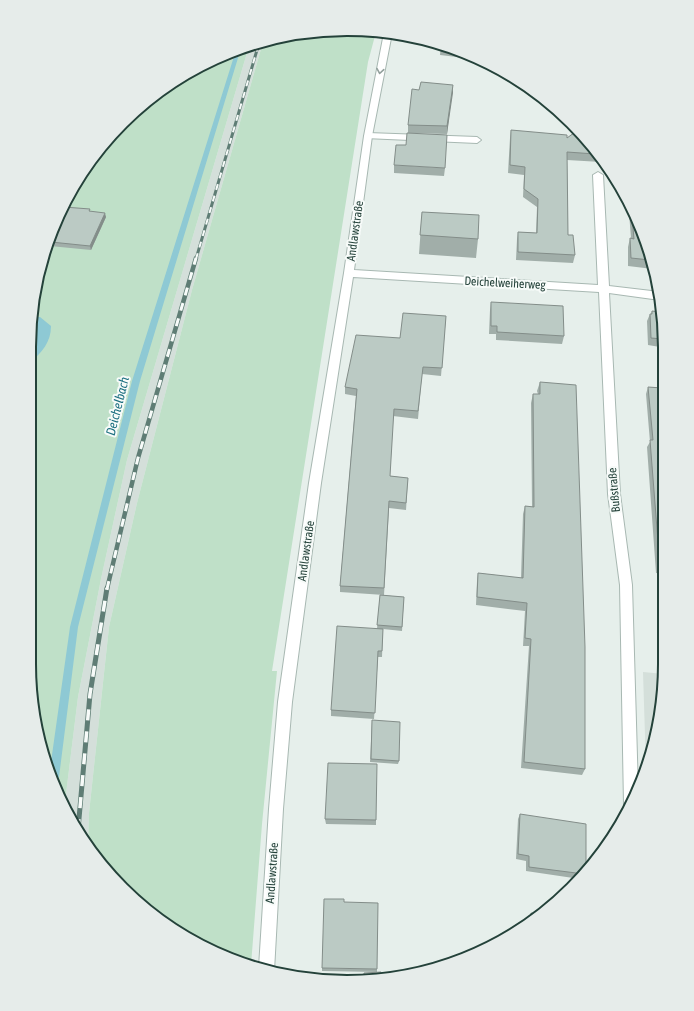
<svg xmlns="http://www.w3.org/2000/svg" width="694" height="1011" font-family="'Asap Condensed',sans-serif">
  <rect width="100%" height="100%" fill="#e6efeb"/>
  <path fill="#d4dfda" d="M 263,42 L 192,290 L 137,503 L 109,627 L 89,813 L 88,847 L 82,840 L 65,802 L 78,697 L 101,579 L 127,460 L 249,46 Z
    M 643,672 L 664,674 L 659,726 L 646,767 Z"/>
  <path fill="#bfe0c8" d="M 347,29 L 376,32 L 368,62 L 272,671 L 277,671 L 262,824 L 251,965 L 225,958 L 138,903 L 88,847 L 89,813 L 109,627 L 137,503 L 192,290 L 263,42 L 285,35 Z
    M 249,46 L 127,460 L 101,579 L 78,697 L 65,802 L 40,747 L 29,664 L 29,347 L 35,285 L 71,188 L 122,122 L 171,82 L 226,53 Z"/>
  <path fill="#8ec9d4" d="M 32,317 L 40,317 L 51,326 C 51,342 42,353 29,363 Z"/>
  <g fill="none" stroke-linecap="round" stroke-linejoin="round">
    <path fill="#8ec9d4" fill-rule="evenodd" d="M 241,48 L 140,381 L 78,627 L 59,777 L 56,781 L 50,769 L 70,627 L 132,381 L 236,50 Z"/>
    <g stroke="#a8b8b2" stroke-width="2">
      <path id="lane" d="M 368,133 L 477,137 L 481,140 L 477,143 L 365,138 L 364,136 Z"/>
    </g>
    <g stroke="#a8b8b2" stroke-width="2">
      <path id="street" d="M 384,33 L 392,33 L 372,136 L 354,270 L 598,285 L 593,175 L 598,172 L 603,175 L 609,286 L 660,292 L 660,300 L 609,293 L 620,494 L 632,585 L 638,791 L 627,811 L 626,810 L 624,805 L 620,585 L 608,494 L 599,292 L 353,277 L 321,483 L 292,702 L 283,809 L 274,971 L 259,967 L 269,809 L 278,702 L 309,483 L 344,273 L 364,136 Z"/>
    </g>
    <use href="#lane" fill="#fff" fill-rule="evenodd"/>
    <use href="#street" fill="#fff" fill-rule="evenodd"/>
    <g stroke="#5f7d75" stroke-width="3">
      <path id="rail-far2" d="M 196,259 L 259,43"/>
    </g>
    <g stroke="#5f7d75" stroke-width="4.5">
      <path id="rail-far1" d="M 107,589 L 138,458 L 196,258"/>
    </g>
    <g stroke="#5f7d75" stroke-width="5">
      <path id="rail" d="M 78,830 L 90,694 L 107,588"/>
    </g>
    <use href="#rail-far2" stroke="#f7fbf9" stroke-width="2" stroke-dasharray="6" stroke-linecap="butt"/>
    <use href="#rail-far1" stroke="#f7fbf9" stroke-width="3" stroke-dasharray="8" stroke-linecap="butt"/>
    <use href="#rail" stroke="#f7fbf9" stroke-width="3.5" stroke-dasharray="11" stroke-linecap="butt"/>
  </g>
  <path fill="#a1aea9" d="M 441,45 L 469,53 L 482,60 L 440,55 Z
    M 453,85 L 447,134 L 408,133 L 408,125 Z
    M 511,130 L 567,138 L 578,130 L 601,162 L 567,160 L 568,235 L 575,255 L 573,263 L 516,260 L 517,239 L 518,232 L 536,233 L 537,207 L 523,197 L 524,175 L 508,173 L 510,138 Z
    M 394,165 L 445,168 L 444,176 L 394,173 Z
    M 628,200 L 632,206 L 653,269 L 628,266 L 628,247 L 630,238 L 631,238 Z
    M 64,207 L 90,211 L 106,217 L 91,250 L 50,246 Z
    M 422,212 L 478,239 L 476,258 L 419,254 Z
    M 660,296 L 665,347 L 665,601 L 663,574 L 656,573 L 647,447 L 650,442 L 646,394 L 648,387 L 661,388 L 662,385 L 660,347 L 648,345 L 647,321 L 650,314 L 651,314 L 652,311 L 658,312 L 658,303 Z
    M 491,302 L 564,336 L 562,344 L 496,340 L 496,334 L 489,334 L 490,310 Z
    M 446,316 L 441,376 L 422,374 L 418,419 L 393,416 L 390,476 L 408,478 L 406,510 L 389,508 L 384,595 L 340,592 L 340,586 L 356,396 L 345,394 L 345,387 L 400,338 Z
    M 540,382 L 585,769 L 582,775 L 521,768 L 529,646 L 523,646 L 525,611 L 476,605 L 477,581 L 478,573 L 521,578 L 523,514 L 525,506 L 532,507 L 531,403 L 533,394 L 538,394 L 537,391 Z
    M 380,595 L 404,597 L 402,631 L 383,629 L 382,657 L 378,657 L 374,719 L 331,716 L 331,710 L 377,629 Z
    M 372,720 L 399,761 L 398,764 L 370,762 Z
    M 520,814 L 586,872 L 580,879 L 526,871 L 526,861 L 516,859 L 518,819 Z
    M 325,819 L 376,820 L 376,825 L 326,824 Z
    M 531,913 L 537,914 L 529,920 L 529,917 Z
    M 322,968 L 377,969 L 377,972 L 322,971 Z"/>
  <path fill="#838d89" d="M 453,85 L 453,93 L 447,134 L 447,126 Z
    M 105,213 L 106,217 L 91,250 L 90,246 Z"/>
  <path fill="#bbcac4" stroke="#838d89" d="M 441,45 L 451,48 L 441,46 Z
    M 421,82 L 453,85 L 447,126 L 408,125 L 412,89 L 419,90 Z
    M 511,130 L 567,135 L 567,138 L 578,130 L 595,154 L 567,152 L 568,235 L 573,235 L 575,255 L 518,252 L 518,232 L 537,233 L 538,199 L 524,189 L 525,167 L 510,165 Z
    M 407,133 L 447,135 L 445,168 L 394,165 L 396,145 L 406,145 Z
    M 631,205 L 632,206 L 650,260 L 631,258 L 630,238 L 634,239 Z
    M 64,207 L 90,209 L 89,211 L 105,213 L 90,246 L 51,242 Z
    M 422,212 L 479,215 L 478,239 L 420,235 Z
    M 660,301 L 665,347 L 665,378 L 663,339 L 651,338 L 650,314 L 652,314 L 652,311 L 661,312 Z
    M 491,302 L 563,306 L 564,336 L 497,332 L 497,326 L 491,326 Z
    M 403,313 L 446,316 L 442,368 L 423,367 L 418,411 L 394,409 L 390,476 L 408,478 L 406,503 L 389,501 L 384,588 L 340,586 L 357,389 L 345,387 L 356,335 L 400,338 Z
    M 540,382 L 576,385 L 585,647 L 585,769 L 524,762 L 531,639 L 525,638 L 527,603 L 477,597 L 478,573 L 523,578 L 525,506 L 534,507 L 533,394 L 540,394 Z
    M 662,385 L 665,385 L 665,567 L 660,567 L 650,440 L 653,440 L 648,387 L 662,388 Z
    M 380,595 L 404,597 L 402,627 L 377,625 Z
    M 337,626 L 383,629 L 382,651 L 378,651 L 375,713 L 331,710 Z
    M 372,720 L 400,722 L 399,761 L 371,759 Z
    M 328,763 L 377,764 L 376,820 L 325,819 Z
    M 520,814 L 586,824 L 586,872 L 584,874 L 529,867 L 529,856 L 518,854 Z
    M 324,899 L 344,899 L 344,902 L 378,903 L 377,969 L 322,968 Z
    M 531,913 L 537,914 L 531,918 Z
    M 381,972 L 382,977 L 364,977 L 364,973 Z"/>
  <defs><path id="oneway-chevron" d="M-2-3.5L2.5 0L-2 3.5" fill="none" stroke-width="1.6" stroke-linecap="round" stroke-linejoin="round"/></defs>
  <use stroke="#92a09c" href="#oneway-chevron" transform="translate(380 71) rotate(99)"/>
  <g text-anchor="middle" stroke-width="4" stroke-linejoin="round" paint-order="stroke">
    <g font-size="12" fill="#24423a" stroke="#f7fbf9">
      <text transform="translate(355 231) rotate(-82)" y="4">Andlawstraße</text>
      <text transform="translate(505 283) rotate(3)" y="4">Deichelweiherweg</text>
      <text transform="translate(614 490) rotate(-95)" y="4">Bußstraße</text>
      <text transform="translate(306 551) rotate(-82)" y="4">Andlawstraße</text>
      <text transform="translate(272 873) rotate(-86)" y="4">Andlawstraße</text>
    </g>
    <g font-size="13" font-style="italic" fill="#1c6f80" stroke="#f7fbf9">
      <text transform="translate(117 406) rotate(-76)" y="5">Deichelbach</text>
    </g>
  </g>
  <path d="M0 0H694V1011H0ZM347 36H347A311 311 0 0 1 658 347V664A311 311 0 0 1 347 975H347A311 311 0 0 1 36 664V347A311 311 0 0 1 347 36Z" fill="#e6ecea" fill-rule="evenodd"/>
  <path fill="none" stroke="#24423a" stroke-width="2" d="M347 36H347A311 311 0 0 1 658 347V664A311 311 0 0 1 347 975H347A311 311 0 0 1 36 664V347A311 311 0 0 1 347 36Z"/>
</svg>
